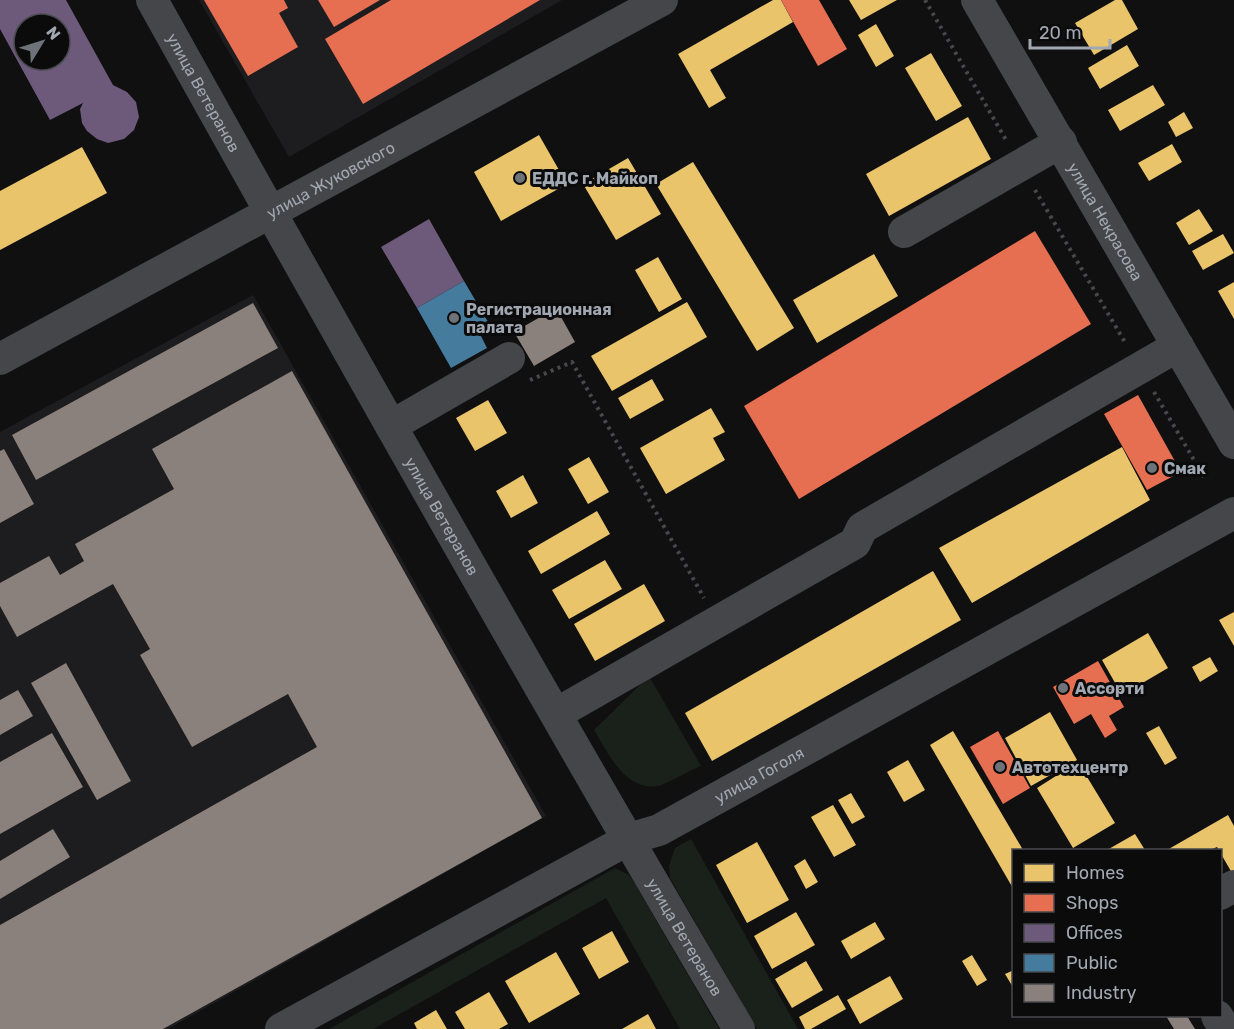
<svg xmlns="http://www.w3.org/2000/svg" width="1234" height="1029" font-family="Rubik,sans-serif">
  <rect width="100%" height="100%" fill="#101011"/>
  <path fill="#1d1d1f" d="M 199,0 L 562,0 L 289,157 Z
    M 253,295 L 546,816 L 168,1029 L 0,1029 L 0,432 Z"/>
  <path fill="#1a211b" d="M 649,676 L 701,766 C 690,770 667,784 658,786 C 625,791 608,753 594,730 Z
    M 691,839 L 798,1029 L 757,1029 L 670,878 L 669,866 L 675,848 Z
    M 615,868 L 629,875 L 634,882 L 719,1029 L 680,1029 L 606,898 L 373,1029 L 329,1029 Z"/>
  <path fill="#e9c46a" d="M 773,0 L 781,0 L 793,22 L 710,70 L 726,98 L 709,108 L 678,54 Z
    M 849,0 L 897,0 L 861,20 Z
    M 1115,0 L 1122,0 L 1138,29 L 1094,55 L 1075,23 Z
    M 876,24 L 894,56 L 876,67 L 858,35 Z
    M 1127,45 L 1139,66 L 1100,89 L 1088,68 Z
    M 931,53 L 962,106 L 936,121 L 905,68 Z
    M 1153,85 L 1165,105 L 1120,131 L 1108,110 Z
    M 1184,112 L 1193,128 L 1176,137 L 1168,122 Z
    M 968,117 L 991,159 L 889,216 L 866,174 Z
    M 539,135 L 567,184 L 501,221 L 474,172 Z
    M 1172,144 L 1182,162 L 1149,181 L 1138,163 Z
    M 82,147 L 107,193 L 0,250 L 0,191 Z
    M 628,158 L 661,214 L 616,240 L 583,184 Z
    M 693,162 L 794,328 L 757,351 L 656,184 Z
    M 1199,209 L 1213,231 L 1189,245 L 1176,223 Z
    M 1223,234 L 1234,253 L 1203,270 L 1192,251 Z
    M 874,254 L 898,296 L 817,343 L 793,300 Z
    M 658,257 L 682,299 L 659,312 L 635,270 Z
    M 1234,282 L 1234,319 L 1218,291 Z
    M 687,302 L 707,337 L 612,391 L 591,356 Z
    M 652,379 L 664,400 L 630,419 L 618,398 Z
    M 488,400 L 507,433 L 475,451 L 456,418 Z
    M 711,408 L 725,432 L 713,438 L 725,460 L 666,494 L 640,448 Z
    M 1122,447 L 1150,500 L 972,603 L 939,548 Z
    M 589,457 L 609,492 L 588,504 L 568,469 Z
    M 523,475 L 538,503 L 511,518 L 496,491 Z
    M 597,511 L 610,534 L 541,574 L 528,551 Z
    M 605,560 L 622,589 L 569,619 L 552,590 Z
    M 933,571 L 961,620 L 712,761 L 685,713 Z
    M 644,584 L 665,621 L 595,661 L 574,624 Z
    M 1234,612 L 1234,646 L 1219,620 Z
    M 1148,633 L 1168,668 L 1122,695 L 1102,660 Z
    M 1210,657 L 1218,671 L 1200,682 L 1192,667 Z
    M 1050,712 L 1077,760 L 1031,786 L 1005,738 Z
    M 1159,726 L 1177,758 L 1165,765 L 1146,733 Z
    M 953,731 L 1023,850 L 1014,850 L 1014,890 L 930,745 Z
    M 908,760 L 925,790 L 904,802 L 887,772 Z
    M 1078,762 L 1115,823 L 1073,848 L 1037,788 Z
    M 851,793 L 865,817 L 852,824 L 838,800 Z
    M 833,805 L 856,845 L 834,857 L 811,817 Z
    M 1228,815 L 1234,826 L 1234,872 L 1232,873 L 1217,847 L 1210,850 L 1167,850 Z
    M 1135,834 L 1145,850 L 1107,850 Z
    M 757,842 L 789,900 L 747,923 L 716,865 Z
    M 805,859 L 818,882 L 806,889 L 794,866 Z
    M 796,912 L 815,945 L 772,969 L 754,936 Z
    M 875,922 L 885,939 L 851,959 L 841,941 Z
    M 612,931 L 629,962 L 599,979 L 582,948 Z
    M 556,952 L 580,994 L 529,1023 L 505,981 Z
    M 972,955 L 987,980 L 977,986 L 962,961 Z
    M 806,961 L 823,990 L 792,1008 L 775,979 Z
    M 1014,970 L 1014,989 L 1005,974 Z
    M 890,976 L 903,999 L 860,1024 L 847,1000 Z
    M 489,992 L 508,1024 L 499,1029 L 465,1029 L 455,1012 Z
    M 838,995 L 846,1009 L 811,1029 L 805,1029 L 799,1017 Z
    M 436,1010 L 447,1029 L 417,1029 L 414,1023 Z
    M 648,1014 L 656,1029 L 622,1029 Z"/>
  <path fill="#e76f51" d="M 204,0 L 284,0 L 288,8 L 279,13 L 298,47 L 248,76 Z
    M 318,0 L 380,0 L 334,27 Z
    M 391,0 L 540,0 L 363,104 L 325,39 Z
    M 781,0 L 819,0 L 847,49 L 818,66 Z
    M 1035,231 L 1091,324 L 799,499 L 744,406 Z
    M 1138,395 L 1181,472 L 1147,490 L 1104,414 Z
    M 1098,661 L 1124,707 L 1109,716 L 1117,730 L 1105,738 L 1091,714 L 1074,724 L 1053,687 Z
    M 998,731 L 1030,788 L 1003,804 L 970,747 Z"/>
  <path fill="#6d597a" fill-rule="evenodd" d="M 0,0 L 66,0 L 113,85 L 127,92 L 136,102 L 139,117 L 134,130 L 124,139 L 108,143 L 97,139 L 87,131 L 82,123 L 80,109 L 83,103 L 50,120 L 0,29 ZM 24,24 L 60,24 L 60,60 L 24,60 Z
    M 429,219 L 464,281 L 417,308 L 381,247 Z"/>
  <path fill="#457b9d" d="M 464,281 L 491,327 L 480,334 L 487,348 L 451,368 L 417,308 Z"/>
  <path fill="#8a817c" d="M 253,303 L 278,348 L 36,480 L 12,435 Z
    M 556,308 L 575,342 L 534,366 L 514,332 Z
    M 292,371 L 542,818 L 163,1029 L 0,1029 L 0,925 L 317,747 L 288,694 L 192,747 L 140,655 L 150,649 L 113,584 L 17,637 L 0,606 L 0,583 L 49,556 L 60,575 L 84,561 L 75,544 L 174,489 L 152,449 Z
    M 4,449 L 34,504 L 0,523 L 0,451 Z
    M 66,663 L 131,781 L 97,800 L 31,683 Z
    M 18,690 L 33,716 L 0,735 L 0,700 Z
    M 52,733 L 83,787 L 0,834 L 0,762 Z
    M 53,829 L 70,857 L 0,899 L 0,861 Z
    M 1166,1016 L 1187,1016 L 1195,1029 L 1174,1029 Z"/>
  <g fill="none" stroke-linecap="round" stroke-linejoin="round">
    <path stroke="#46484b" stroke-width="4" stroke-dasharray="3 4.5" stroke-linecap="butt" d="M 925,0 L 1006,140
      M 1035,190 L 1126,344
      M 530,380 L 572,362 L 704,598
      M 1154,392 L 1204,477"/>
    <g stroke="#454649" stroke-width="32">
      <path id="s1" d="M 152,0 C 344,345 538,689 739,1029"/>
      <path id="s2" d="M 977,0 L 1234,443"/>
      <path d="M 904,232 L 1061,142"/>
      <path id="s3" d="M 0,359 L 662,0"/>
      <path d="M 391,426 L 509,358"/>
      <path d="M 556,714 L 855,543 L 862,528 L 1178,346"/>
      <path d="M 1220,894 L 1234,886"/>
      <path d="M 1217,1016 L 1225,1029"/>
      <path id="s4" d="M 281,1029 L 629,839 L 659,830 L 1234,513"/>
    </g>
  </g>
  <g fill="#6e737a" stroke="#0b0b0c" stroke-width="2">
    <circle cx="520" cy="178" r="6"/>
    <circle cx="454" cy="318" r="6"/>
    <circle cx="1152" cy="468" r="6"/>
    <circle cx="1063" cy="688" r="6"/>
    <circle cx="1000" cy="767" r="6"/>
  </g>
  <g text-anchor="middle" stroke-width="6" stroke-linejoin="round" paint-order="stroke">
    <g font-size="16" fill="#a1a8b2" stroke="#0b0b0c">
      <text dy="6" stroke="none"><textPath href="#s1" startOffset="106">улица Ветеранов</textPath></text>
      <text dy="6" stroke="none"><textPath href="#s3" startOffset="376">улица Жуковского</textPath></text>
      <text dy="6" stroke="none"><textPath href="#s2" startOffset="256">улица Некрасова</textPath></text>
      <text dy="6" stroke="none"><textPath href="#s1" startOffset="592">улица Ветеранов</textPath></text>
      <text dy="6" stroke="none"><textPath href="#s4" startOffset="542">улица Гоголя</textPath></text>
      <text dy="6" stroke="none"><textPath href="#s1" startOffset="1078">улица Ветеранов</textPath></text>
    </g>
    <g font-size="16" font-weight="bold" fill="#a1a8b2" stroke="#0b0b0c" text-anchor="start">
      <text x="532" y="184">ЕДДС г. Майкоп</text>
      <text x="466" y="315">Регистрационная<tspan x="466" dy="18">палата</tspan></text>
      <text x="1164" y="474">Смак</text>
      <text x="1075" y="694">Ассорти</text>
      <text x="1012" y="773">Автотехцентр</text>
    </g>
  </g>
  <rect x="1012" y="849" width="210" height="168" fill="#0b0b0c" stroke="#474a4e" stroke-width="1.5"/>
  <rect x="1024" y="864" width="30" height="18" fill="#e9c46a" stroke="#474a4e" stroke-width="1.5"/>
  <text x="1066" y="879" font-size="18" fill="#a1a8b2">Homes</text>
  <rect x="1024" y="894" width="30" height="18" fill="#e76f51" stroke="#474a4e" stroke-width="1.5"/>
  <text x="1066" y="909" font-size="18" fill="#a1a8b2">Shops</text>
  <rect x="1024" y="924" width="30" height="18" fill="#6d597a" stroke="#474a4e" stroke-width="1.5"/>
  <text x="1066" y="939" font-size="18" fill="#a1a8b2">Offices</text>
  <rect x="1024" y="954" width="30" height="18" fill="#457b9d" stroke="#474a4e" stroke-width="1.5"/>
  <text x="1066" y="969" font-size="18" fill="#a1a8b2">Public</text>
  <rect x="1024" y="984" width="30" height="18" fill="#8a817c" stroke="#474a4e" stroke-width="1.5"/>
  <text x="1066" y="999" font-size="18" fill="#a1a8b2">Industry</text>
  <g transform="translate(42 42) rotate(52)"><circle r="28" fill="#0b0b0c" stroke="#474a4e" stroke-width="1.5"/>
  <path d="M0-4.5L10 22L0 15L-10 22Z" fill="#6e737a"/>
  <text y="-9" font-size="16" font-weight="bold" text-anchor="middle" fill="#a1a8b2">N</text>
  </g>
  <path d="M1030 39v9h80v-9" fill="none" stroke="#a1a8b2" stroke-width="3"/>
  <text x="1039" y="39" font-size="18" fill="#a1a8b2" stroke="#0b0b0c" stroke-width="4.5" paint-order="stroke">20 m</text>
</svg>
